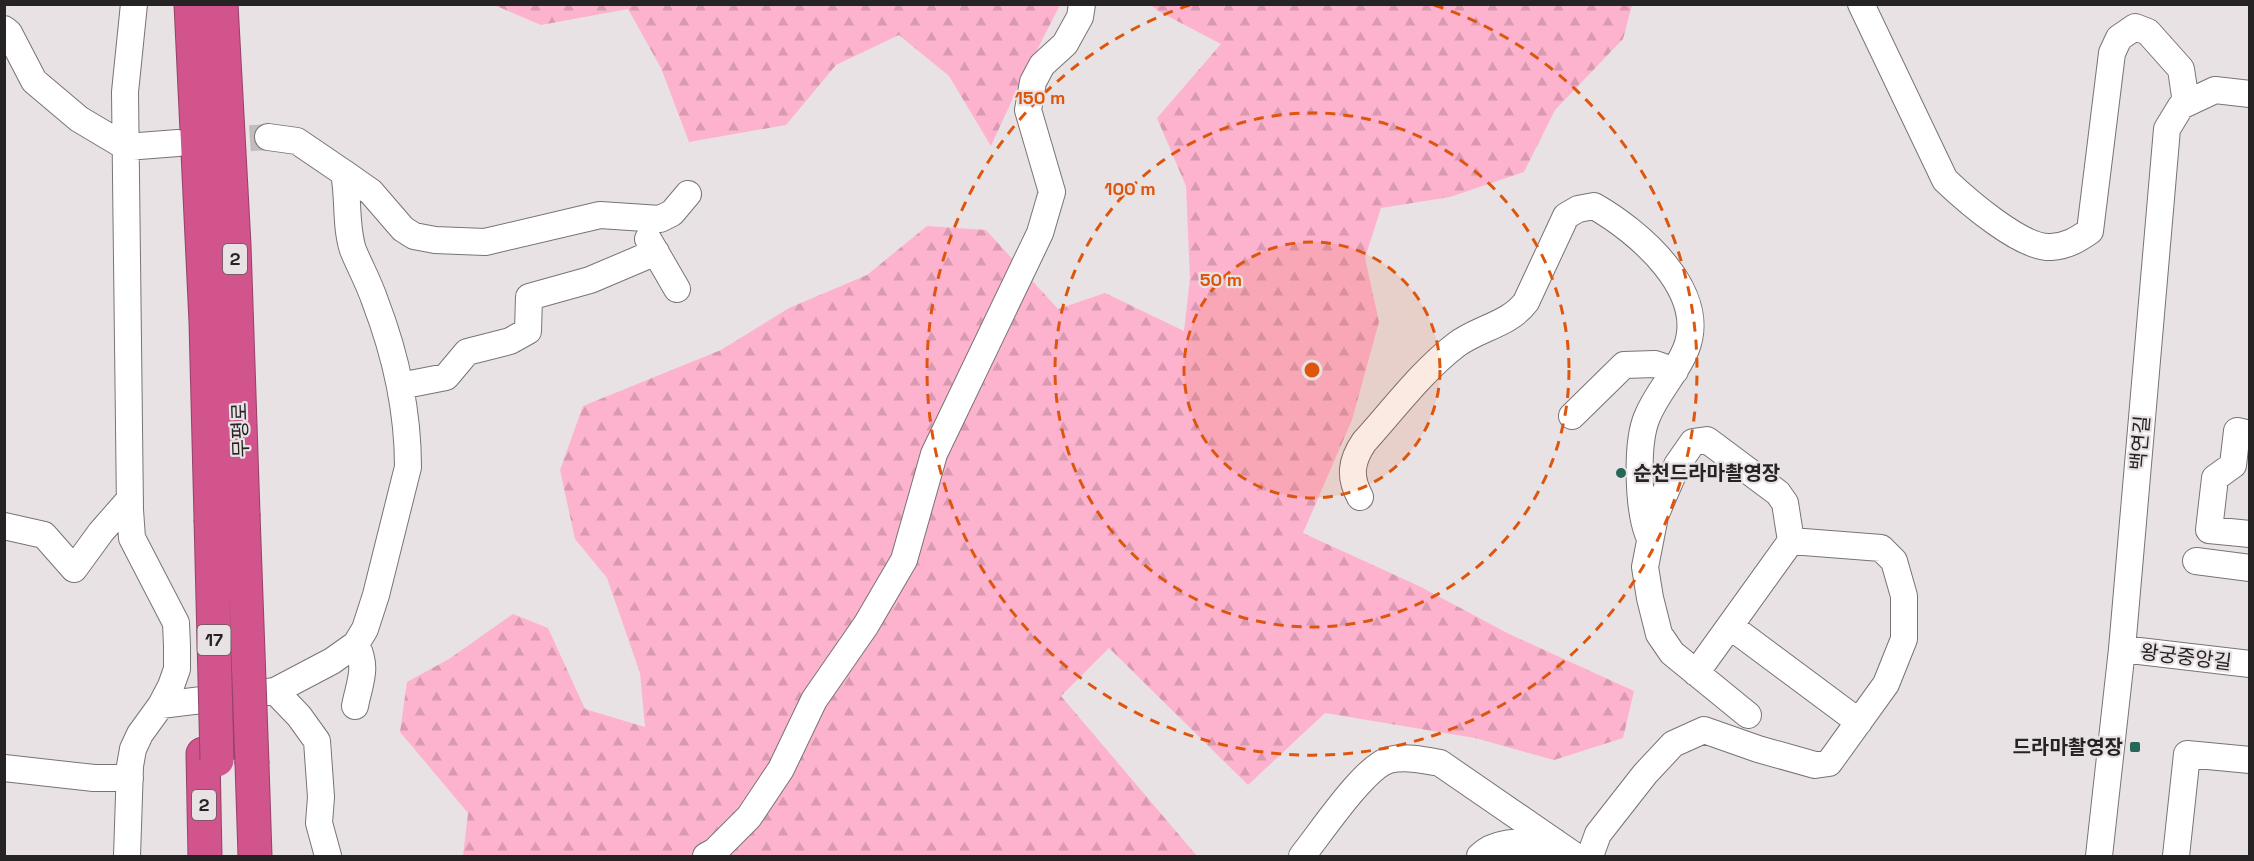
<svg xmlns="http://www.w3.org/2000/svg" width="2254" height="861" font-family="'Space Grotesk','Noto Sans KR',sans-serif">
  <defs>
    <pattern id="forest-firs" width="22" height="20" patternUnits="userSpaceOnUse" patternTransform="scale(1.5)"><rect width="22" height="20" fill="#fdb3ce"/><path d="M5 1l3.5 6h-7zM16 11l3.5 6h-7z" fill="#d99ab1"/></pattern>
  </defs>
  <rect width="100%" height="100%" fill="#e9e2e4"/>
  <path fill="url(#forest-firs)" d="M 494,5 L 1060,5 L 1018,87 L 991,146 L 949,76 L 899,35 L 836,65 L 786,125 L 689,142 L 661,68 L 628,9 L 541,25 Z
    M 1151,5 L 1632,5 L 1623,39 L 1555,110 L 1524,172 L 1450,197 L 1381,208 L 1365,258 L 1379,322 L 1352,420 L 1303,533 L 1421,587 L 1509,634 L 1634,691 L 1623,738 L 1554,760 L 1475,738 L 1325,713 L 1248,785 L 1109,648 L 1061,696 L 1197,856 L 463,856 L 468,813 L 400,732 L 407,682 L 449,659 L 513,614 L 548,628 L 585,709 L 645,727 L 640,673 L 607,578 L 575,539 L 560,470 L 583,406 L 721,350 L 789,308 L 867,275 L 927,226 L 986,230 L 1058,309 L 1105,293 L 1184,331 L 1190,278 L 1186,186 L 1157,118 L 1221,44 L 1158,11 Z"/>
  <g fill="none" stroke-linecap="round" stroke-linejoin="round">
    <path stroke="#c2bcbe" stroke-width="26" stroke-dasharray="26 13" stroke-linecap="butt" d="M 211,141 L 268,137"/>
    <g stroke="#797375" stroke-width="28">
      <path id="minor" d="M 1861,4 L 1945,180 C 1966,200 2022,249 2051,247 C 2067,246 2077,240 2090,231 L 2112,53 L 2119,38 L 2135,27 L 2148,32 L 2181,69 L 2186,103
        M 4,29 L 9,33 L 34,81 L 79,119 L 126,147 L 178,143
        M 344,173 L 371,192 L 403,229 L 414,236 L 435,240 L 485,242 L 600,215 L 660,219 L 672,213 L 688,194
        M 648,239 L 677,289
        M 400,386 L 446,377 L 467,352 L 510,341 L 528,331 L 529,297 L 590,280 L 656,252
        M 1572,416 L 1624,365 L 1655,364 L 1675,371
        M 2250,434 L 2237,431 L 2233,465 L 2215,478 L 2209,530 L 2250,534
        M 1360,497 C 1349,477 1351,461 1364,442 C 1393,410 1422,371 1456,345 C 1478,328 1509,325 1526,302 L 1566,216 L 1578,209 L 1594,206 C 1638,231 1709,291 1686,349 C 1676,374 1657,392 1647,417 C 1636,443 1638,507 1648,534
        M 4,526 L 44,535 L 74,569 L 101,532 L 130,499
        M 2196,561 L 2250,568
        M 1730,626 L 1859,722
        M 2122,649 L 2250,664
        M 1696,673 L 1791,541
        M 275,691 L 299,716 L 317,741 L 321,797 L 319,823 L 328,856
        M 161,705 L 275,691 L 332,661 L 356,644 L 365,629 L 376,595 L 408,467 C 408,410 395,353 375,301 C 369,283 360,267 353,250 C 345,225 349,198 344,173 L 297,141 L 268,137
        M 355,706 C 360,681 368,668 356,644
        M 4,768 L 94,778 L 130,778
        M 127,856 L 130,766 L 133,749 L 140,734 L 161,705 L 171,686 L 177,669 L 177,646 L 176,623 L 132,538 L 130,510 L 125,92 L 134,4
        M 706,856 L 715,851 L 749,817 L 781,769 L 814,700 L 866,625 L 904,560 L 934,454 L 1040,233 L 1052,192 L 1028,110 L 1033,82 L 1042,65 L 1065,44 L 1080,17 L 1082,4
        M 1302,856 C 1320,834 1364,767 1389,760 C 1405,756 1424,760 1440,763 L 1575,856
        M 1480,856 C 1498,838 1531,843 1555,842
        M 1590,856 L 1598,834 L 1645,774 L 1673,744 L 1704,730 L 1758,749 L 1815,765 L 1829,763 L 1886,684 L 1904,639 L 1904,596 L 1894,561 L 1881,548 L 1791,541 L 1785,503 L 1778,493 L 1707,440 L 1693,442 L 1677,465 L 1655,516 L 1645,567 L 1650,598 L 1659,634 L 1672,653 L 1748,715
        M 2099,856 L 2122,649 L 2167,129 L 2181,106 L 2215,90 L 2250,94
        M 2176,856 L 2187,754 L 2250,760"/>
    </g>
    <g stroke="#954368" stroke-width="35">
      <path id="highway" d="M 191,4 L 206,322 L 211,519
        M 221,4 L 234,245 L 243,514
        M 203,754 L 205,856
        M 252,764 L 255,856"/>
    </g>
    <use href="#minor" stroke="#fff" stroke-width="26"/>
    <use href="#highway" stroke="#d1548c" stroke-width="33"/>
    <g stroke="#954368" stroke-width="35" stroke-linecap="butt">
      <path id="highway-bridge" d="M 243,514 L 252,764
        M 211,519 L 217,760"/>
    </g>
    <use href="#highway-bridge" stroke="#d1548c" stroke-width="33"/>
  </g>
  <circle cx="1312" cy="370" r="128" fill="#de560d" fill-opacity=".12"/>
  <g fill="none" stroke="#de560d" stroke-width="3" stroke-dasharray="10 8">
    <circle cx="1312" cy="370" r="128"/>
    <circle cx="1312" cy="370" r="257"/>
    <path d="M1434 5A385 385 0 1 1 1190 5"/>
  </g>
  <g fill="#256858" stroke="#e9e2e4" stroke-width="2">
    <circle cx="1621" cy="473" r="6"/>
    <rect x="2129" y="741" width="12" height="12" rx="3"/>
  </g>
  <g text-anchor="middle" stroke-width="4.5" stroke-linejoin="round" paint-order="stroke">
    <g fill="#e9e2e4" stroke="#605c5e" stroke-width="1.5">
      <rect x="223" y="244" width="24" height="30" rx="4.5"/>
      <rect x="197.5" y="625" width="33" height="30" rx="4.5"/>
      <rect x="192" y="790" width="24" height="30" rx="4.5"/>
    </g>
    <g font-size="18" font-weight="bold" fill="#252324">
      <text x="235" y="265">2</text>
      <text x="214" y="646">17</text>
      <text x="204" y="811">2</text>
    </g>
    <g font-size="20" fill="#252324" stroke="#e9e2e4">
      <text transform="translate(240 430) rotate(-92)" y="7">무평로</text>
      <text transform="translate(2140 443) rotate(-85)" y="7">백연길</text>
      <text transform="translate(2186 657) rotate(7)" y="7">왕궁중앙길</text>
    </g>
    <g font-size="20" font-weight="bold" fill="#252324" stroke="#e9e2e4" text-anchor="start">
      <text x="1633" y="480">순천드라마촬영장</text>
      <text x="2123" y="754" text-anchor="end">드라마촬영장</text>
    </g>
  </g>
  <circle cx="1312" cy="370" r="9" fill="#de560d" stroke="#e9e2e4" stroke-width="3"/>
  <g font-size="18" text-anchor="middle" font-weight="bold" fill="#de560d" stroke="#e9e2e4" stroke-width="4.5" stroke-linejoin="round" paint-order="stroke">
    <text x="1040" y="104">150 m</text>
    <text x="1130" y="195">100 m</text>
    <text x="1221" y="286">50 m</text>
  </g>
  <rect width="2254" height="861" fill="none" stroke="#252324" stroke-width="12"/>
</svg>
